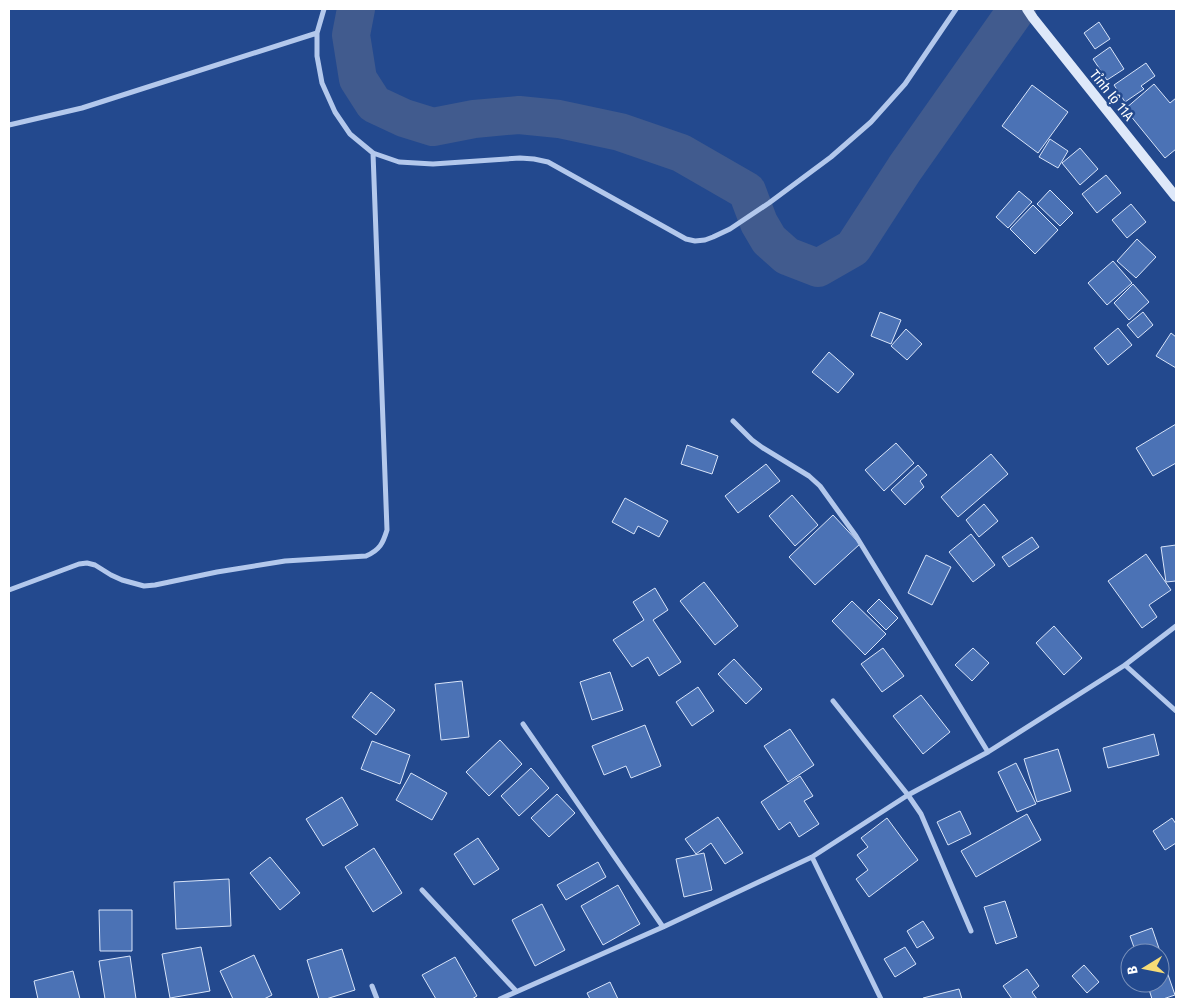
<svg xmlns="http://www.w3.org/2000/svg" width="1185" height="1008" font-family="'Fira Sans Condensed',sans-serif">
  <rect width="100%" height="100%" fill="#23498e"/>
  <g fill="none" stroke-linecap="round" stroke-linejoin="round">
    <path stroke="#415b8e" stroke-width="38" d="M 356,9 L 351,35 L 358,79 L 374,104 L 404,118 L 433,127 L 474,119 L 519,115 L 559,119 L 620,132 L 681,153 L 747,191 L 759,223 L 769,240 L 787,256 L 818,268 L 853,248 L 905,168 L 1017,9"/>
  </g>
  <path fill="#4b72b5" stroke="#d8e4f9" d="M 1099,22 L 1110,39 L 1095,49 L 1084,33 Z
    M 1110,47 L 1124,69 L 1107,80 L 1093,59 Z
    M 1146,63 L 1155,76 L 1141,86 L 1144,89 L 1125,102 L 1114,85 Z
    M 1154,84 L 1170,103 L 1176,98 L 1176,149 L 1165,158 L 1125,109 Z
    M 1032,85 L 1068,112 L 1038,153 L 1002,126 Z
    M 1050,139 L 1068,151 L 1058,168 L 1039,157 Z
    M 1080,148 L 1098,169 L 1080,185 L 1062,163 Z
    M 1106,175 L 1121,193 L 1097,213 L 1082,194 Z
    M 1050,190 L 1073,213 L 1060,226 L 1037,204 Z
    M 1019,191 L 1032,202 L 1008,228 L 996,217 Z
    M 1131,204 L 1146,222 L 1127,238 L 1112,220 Z
    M 1033,205 L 1058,230 L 1035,254 L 1010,229 Z
    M 1137,239 L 1156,257 L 1136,278 L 1117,261 Z
    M 1113,261 L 1132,283 L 1107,305 L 1088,283 Z
    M 1133,284 L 1149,302 L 1129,320 L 1114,303 Z
    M 880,312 L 901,320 L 891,344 L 871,336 Z
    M 1143,312 L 1153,325 L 1138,338 L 1127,325 Z
    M 1118,328 L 1132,345 L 1108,365 L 1094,348 Z
    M 906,329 L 922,344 L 907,360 L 891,346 Z
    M 1171,333 L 1176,337 L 1176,368 L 1156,356 Z
    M 829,352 L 854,374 L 838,393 L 812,372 Z
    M 1176,424 L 1176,463 L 1153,476 L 1136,448 Z
    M 896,443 L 914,463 L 884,491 L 865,470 Z
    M 687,445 L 718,456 L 712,474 L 681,464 Z
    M 991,454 L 1008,474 L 958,517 L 941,497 Z
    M 766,464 L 780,481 L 738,513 L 725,496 Z
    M 918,465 L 927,475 L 920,481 L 924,487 L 905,505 L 891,490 Z
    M 792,495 L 818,525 L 795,546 L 769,516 Z
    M 625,498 L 668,521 L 659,537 L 638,526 L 634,534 L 612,522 Z
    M 984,504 L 998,521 L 979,537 L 966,520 Z
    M 833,515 L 860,544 L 815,585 L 789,557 Z
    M 971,534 L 995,565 L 973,582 L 949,552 Z
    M 1032,537 L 1039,547 L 1009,567 L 1002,557 Z
    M 1176,545 L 1176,581 L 1166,582 L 1161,547 Z
    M 1146,554 L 1171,590 L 1149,605 L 1157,617 L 1142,628 L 1108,581 Z
    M 926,555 L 951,567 L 932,605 L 908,593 Z
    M 704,582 L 738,626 L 715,645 L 680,601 Z
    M 655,588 L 668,610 L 653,620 L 681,662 L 659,676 L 648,657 L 632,667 L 613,640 L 644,620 L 633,602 Z
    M 879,599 L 898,618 L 886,630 L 867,611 Z
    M 852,601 L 886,634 L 865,655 L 832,621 Z
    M 1054,626 L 1082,658 L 1064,675 L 1036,643 Z
    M 883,648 L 904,676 L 882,692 L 861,664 Z
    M 973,648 L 989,663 L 972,681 L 955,665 Z
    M 734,659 L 762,689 L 746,704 L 718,674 Z
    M 610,672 L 623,710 L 592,720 L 580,682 Z
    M 462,681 L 469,737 L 441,740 L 435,684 Z
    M 698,687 L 714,711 L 692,726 L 676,702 Z
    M 371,692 L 395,710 L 376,735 L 352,717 Z
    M 921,695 L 950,732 L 923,754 L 893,716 Z
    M 645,725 L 661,766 L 631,778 L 626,766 L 604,775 L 592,746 Z
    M 790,729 L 814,765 L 788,782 L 764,746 Z
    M 1154,734 L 1159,755 L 1108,768 L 1103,748 Z
    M 500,740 L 522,764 L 489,796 L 466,772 Z
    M 372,741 L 410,755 L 400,784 L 361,769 Z
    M 1058,749 L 1071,791 L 1037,802 L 1024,759 Z
    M 1016,763 L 1036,804 L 1017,812 L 998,772 Z
    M 531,768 L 549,788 L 519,816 L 501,796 Z
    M 411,773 L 447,793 L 432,820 L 396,800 Z
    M 800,776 L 813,796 L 804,801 L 819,824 L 799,837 L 790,822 L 779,830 L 761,802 Z
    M 557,794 L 575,813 L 549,837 L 531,818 Z
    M 342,797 L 358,825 L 323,846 L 306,819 Z
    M 960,811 L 971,834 L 948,845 L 937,822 Z
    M 1027,814 L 1041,840 L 976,877 L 961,851 Z
    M 718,817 L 743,853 L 725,864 L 711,843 L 696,854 L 685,839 Z
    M 887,818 L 918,860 L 869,897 L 856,879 L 868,870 L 857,855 L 868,847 L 861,838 Z
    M 1172,818 L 1176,824 L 1176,843 L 1165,850 L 1153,831 Z
    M 478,838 L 499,869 L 474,885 L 454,854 Z
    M 374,848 L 402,893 L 373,912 L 345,867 Z
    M 704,853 L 712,890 L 684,897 L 676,859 Z
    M 270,857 L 300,893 L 280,910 L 250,873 Z
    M 598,862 L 606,877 L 566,900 L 557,885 Z
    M 229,879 L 231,926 L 176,929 L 174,882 Z
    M 618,885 L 640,924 L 603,945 L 581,906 Z
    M 1005,901 L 1017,937 L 996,944 L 984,907 Z
    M 542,904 L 565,950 L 535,966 L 512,920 Z
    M 99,910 L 132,910 L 132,951 L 100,951 Z
    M 923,921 L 934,938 L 917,948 L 907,931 Z
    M 1152,928 L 1175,995 L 1163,999 L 1152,999 L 1147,983 L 1160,983 L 1160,953 L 1136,953 L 1130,936 Z
    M 201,947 L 210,991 L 170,998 L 162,954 Z
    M 905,947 L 916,964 L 895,977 L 884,959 Z
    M 342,949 L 355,990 L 326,999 L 319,999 L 307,960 Z
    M 254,955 L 272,995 L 264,999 L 233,999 L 220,971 Z
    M 130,956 L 136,999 L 105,999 L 99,961 Z
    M 455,957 L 477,996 L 472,999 L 436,999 L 422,975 Z
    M 1084,965 L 1099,982 L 1087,993 L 1072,976 Z
    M 1027,969 L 1039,986 L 1032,992 L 1037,999 L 1012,999 L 1003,986 Z
    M 73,971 L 80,999 L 38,999 L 34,981 Z
    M 610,982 L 618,999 L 590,999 L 587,993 Z
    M 959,989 L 962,999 L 923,999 L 923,998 Z"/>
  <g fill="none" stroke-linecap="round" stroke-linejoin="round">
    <path stroke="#b3c8ec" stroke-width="5" d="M 324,9 L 317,33 L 317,56 L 322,83 L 335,112 L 350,134 L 373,153 L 399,162 L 433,164 L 520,158 L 534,159 L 548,162 L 686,239 L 695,241 L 705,240 L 713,237 L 730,229 L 769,203 L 831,157 L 871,122 L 905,84 L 956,9
      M 9,125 L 82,108 L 317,33
      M 733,421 L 752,440 L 763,448 L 809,476 L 820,486 L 856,536 L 988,752
      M 9,590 L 79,564 L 87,563 L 95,565 L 111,575 L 122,580 L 144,586 L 155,585 L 217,572 L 285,561 L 366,556 C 380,550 383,543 387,530 L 373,153
      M 1125,665 L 1176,711
      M 833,701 L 908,795 L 921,814 L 971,931
      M 523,724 L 663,927
      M 812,857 L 881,999
      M 422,890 L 516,991
      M 372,986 L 377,999
      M 500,999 L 663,927 L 812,857 L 908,795 L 988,752 L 1125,665 L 1176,626"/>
    <path stroke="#dee8f9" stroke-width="10" d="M 1027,9 L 1033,18 L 1176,197"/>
  </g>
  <g text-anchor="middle" stroke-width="5" stroke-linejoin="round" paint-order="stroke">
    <g font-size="14" fill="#fff" stroke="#23498e">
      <text transform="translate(1112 95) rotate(51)" y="5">Tỉnh lộ 11A</text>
    </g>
  </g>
  <rect width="1185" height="1008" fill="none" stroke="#ffffff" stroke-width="20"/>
  <g transform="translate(1145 968) rotate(260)"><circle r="24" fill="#23498e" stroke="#7b92bb"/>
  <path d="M0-4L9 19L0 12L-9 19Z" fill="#f7dc76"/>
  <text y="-8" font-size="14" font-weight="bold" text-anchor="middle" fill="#ffffff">B</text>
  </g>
</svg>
